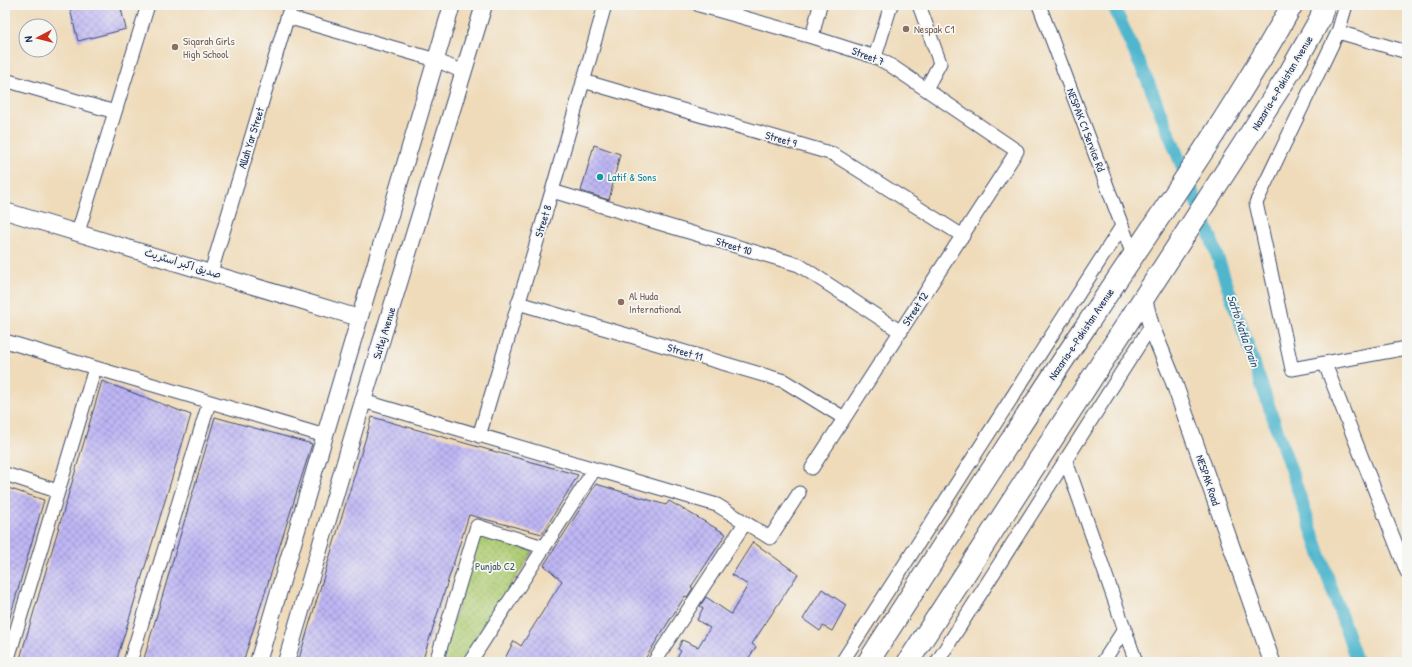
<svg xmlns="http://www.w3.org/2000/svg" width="1412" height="667" font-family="'Patrick Hand','Playpen Sans Arabic',sans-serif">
  <defs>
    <pattern id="park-dots" width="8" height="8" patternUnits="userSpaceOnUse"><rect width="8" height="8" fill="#aecc73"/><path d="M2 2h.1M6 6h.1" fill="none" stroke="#8da662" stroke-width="1.8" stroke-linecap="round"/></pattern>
    <pattern id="building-cross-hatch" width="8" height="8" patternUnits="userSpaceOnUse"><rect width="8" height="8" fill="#bfb7f4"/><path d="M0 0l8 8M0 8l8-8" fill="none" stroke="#9a95c9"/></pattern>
  </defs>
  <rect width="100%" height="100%" fill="#f6f6f2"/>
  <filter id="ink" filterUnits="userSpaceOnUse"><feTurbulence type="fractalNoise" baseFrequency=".025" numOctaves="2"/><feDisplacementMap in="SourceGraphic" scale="8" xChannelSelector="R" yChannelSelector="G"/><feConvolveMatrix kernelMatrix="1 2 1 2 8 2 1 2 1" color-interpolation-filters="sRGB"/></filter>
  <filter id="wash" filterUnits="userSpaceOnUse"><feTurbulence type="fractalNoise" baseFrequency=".012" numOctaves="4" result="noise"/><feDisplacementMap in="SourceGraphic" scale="16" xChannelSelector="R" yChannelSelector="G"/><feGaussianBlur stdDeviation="0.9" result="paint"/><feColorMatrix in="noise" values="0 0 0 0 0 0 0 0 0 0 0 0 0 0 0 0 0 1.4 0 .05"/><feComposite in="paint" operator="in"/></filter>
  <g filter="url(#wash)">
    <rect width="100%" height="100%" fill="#efdbba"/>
    <path fill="url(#park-dots)" stroke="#647e68" d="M 478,535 L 533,551 L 461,662 L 442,662 Z"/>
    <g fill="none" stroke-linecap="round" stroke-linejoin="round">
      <path stroke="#4fb6cd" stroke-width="13" d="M 1113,5 L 1149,84 L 1211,238 L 1357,662"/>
    </g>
    <g id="blocks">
      <path fill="url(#building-cross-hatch)" d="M 69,5 L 120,5 L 126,29 L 78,41 Z
        M 594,145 L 620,154 L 609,200 L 581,191 Z
        M 102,381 L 191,415 L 116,662 L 19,662 Z
        M 215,417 L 312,444 L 243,662 L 143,662 Z
        M 372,417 L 578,475 L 542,534 L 469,515 L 422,662 L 298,662 Z
        M 596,484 L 666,505 L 669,501 L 726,534 L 691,587 L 693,588 L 687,597 L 685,596 L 643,662 L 503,662 L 514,641 L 521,646 L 562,581 L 544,565 Z
        M 5,487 L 44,500 L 8,624 L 5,624 Z
        M 753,542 L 798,574 L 752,644 L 756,647 L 746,662 L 674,662 L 681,651 L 678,649 L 682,640 L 698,647 L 710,628 L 697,620 L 703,608 L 700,606 L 706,597 L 731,614 L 748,585 L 732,575 Z
        M 822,589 L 846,605 L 832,631 L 823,626 L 820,631 L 803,619 Z"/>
    </g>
  </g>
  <g filter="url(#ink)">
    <use href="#blocks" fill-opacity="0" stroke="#3b496c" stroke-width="1"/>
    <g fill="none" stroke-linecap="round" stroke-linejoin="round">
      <g stroke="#3b496c" stroke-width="15">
        <path id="minor" d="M 699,5 L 812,37 L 875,57 L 890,65 L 1017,151 L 812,468
          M 919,5 L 940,63 L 926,89
          M 1039,5 L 1133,255
          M 1346,5 L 1338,32 L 1256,203 L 1292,369 L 1407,348
          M 287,17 L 436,60 L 463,72
          M 1338,32 L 1407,52
          M 812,37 L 820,5
          M 875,57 L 891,5
          M 5,80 L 115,112
          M 583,81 L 833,154 L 963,236
          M 552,191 L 799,265 L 901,332
          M 78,232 L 148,5
          M 211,272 L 291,5
          M 518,303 L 784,381 L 844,418
          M 5,341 L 325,436
          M 1325,364 L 1407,572
          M 363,401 L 717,505 L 770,538 L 799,493
          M 479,436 L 552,191 L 605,5
          M 1066,461 L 1136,662
          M 5,474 L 57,491
          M 7,662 L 95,368
          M 130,662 L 209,403
          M 436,662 L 477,526 L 543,547
          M 470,662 L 594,470
          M 654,662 L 745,523
          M 842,662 L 1122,226
          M 937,662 L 1151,326
          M 1103,662 L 1125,628"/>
      </g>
      <g stroke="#3b496c" stroke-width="18">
        <path id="tertiary" d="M 5,211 L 359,318
          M 1144,299 L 1151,326 L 1172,377 L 1272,662
          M 258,662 L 452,5
          M 286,662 L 363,401 L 484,5"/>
      </g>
      <g stroke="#3b496c" stroke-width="23">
        <path id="primary" d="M 868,662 C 940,551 1010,439 1084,329 C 1155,222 1230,117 1292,5
          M 908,662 L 1290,72 L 1320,19 L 1324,5"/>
      </g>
      <use href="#minor" stroke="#fff" stroke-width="13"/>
      <use href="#tertiary" stroke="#fff" stroke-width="16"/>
      <use href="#primary" stroke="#fff" stroke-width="21"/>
    </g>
  </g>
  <g fill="#8d6e63" stroke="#f6f6f2" stroke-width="1.5">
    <circle cx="906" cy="29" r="4"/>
    <circle cx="175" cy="47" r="4"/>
    <circle cx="621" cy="302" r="4"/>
  </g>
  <circle fill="#0f9aa8" stroke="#f6f6f2" stroke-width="1.5" cx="600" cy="177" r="4"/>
  <g text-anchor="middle" stroke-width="3.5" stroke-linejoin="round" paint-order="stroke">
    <g font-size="11" fill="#785e54" stroke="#f6f6f2" text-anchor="start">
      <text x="914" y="33">Nespak C1</text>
      <text x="183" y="45">Siqarah Girls<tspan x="183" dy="13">High School</tspan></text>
      <text x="629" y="300">Al Huda<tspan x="629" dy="13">International</tspan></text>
    </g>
    <g font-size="11" fill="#1b2f5e" stroke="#f6f6f2">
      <text transform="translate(868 56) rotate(21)" y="4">Street 7</text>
      <text transform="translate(1282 83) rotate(-59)" y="4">Nazaria-e-Pakistan Avenue</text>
      <text transform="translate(1086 130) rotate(69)" y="4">NESPAK C1 Service Rd</text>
      <text transform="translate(251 138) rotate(-73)" y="4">Allah Yar Street</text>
      <text transform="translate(781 139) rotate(16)" y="4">Street 9</text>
      <text transform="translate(543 221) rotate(-73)" y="4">Street 8</text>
      <text transform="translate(734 246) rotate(17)" y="4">Street 10</text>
      <text transform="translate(183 263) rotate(17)" y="4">صدیق اکبر اسٹریٹ</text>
      <text transform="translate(915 309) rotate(-57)" y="4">Street 12</text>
      <text transform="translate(384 333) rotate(-73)" y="4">Sutlej Avenue</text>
      <text transform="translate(1081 334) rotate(-56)" y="4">Nazaria-e-Pakistan Avenue</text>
      <text transform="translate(685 352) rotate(16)" y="4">Street 11</text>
      <text transform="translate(1208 480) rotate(71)" y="4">NESPAK Road</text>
    </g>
    <g font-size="11" fill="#0d838f" stroke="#f6f6f2" text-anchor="start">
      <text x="608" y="181">Latif &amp; Sons</text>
    </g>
    <g font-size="11" fill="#405663" stroke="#f6f6f2">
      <text x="495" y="570">Punjab C2</text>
    </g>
    <g font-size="12" font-style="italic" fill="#2b587f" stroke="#f6f6f2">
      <text transform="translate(1243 331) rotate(71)" y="4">Satto Katla Drain</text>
    </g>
  </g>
  <rect width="1412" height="667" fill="none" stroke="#f6f6f2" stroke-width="20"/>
  <g transform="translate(38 38) rotate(263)"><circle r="19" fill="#f6f6f2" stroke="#9ea6b7"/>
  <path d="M0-3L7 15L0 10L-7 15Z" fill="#c8321e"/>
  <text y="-6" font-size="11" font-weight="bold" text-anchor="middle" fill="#1b2f5e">N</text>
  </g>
</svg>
